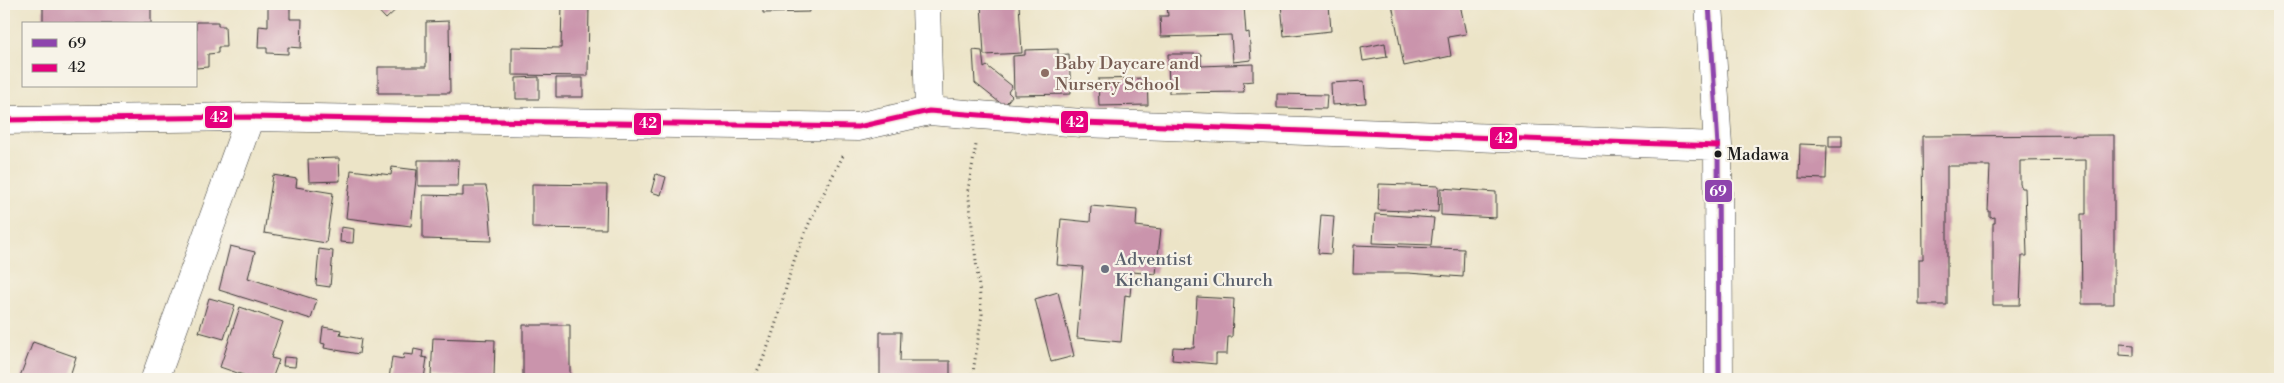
<svg xmlns="http://www.w3.org/2000/svg" width="2284" height="383" font-family="'Libre Bodoni',serif">
  <rect width="100%" height="100%" fill="#f7f3e8"/>
  <filter id="ink" filterUnits="userSpaceOnUse"><feTurbulence type="fractalNoise" baseFrequency=".02" numOctaves="2"/><feDisplacementMap in="SourceGraphic" scale="10" xChannelSelector="R" yChannelSelector="G"/><feConvolveMatrix kernelMatrix="1 2 1 2 8 2 1 2 1" color-interpolation-filters="sRGB"/></filter>
  <filter id="wash" filterUnits="userSpaceOnUse"><feTurbulence type="fractalNoise" baseFrequency=".0096" numOctaves="4" result="noise"/><feDisplacementMap in="SourceGraphic" scale="20" xChannelSelector="R" yChannelSelector="G"/><feGaussianBlur stdDeviation="1.12" result="paint"/><feColorMatrix in="noise" values="0 0 0 0 0 0 0 0 0 0 0 0 0 0 0 0 0 1.4 0 .05"/><feComposite in="paint" operator="in"/></filter>
  <g filter="url(#wash)">
    <rect width="100%" height="100%" fill="#ece4c7"/>
    <g id="blocks">
      <path fill="#ca94ac" d="M 43,4 L 151,4 L 151,24 L 43,24 Z
        M 268,4 L 290,4 L 290,19 L 302,19 L 301,48 L 288,47 L 288,54 L 267,53 L 267,48 L 258,48 L 259,26 L 268,27 Z
        M 372,4 L 402,4 L 386,19 Z
        M 562,4 L 589,4 L 588,76 L 512,75 L 512,47 L 561,48 Z
        M 763,4 L 809,4 L 809,12 L 763,13 Z
        M 981,4 L 1019,4 L 1022,53 L 984,55 Z
        M 1167,4 L 1244,6 L 1246,33 L 1249,32 L 1251,60 L 1233,62 L 1231,35 L 1161,37 L 1160,16 L 1168,16 Z
        M 1281,4 L 1329,4 L 1331,31 L 1284,36 Z
        M 1392,4 L 1460,4 L 1466,34 L 1448,37 L 1451,56 L 1404,66 Z
        M 449,21 L 450,93 L 378,93 L 378,67 L 426,67 L 426,22 Z
        M 196,22 L 218,22 L 218,26 L 225,26 L 226,47 L 218,47 L 218,53 L 208,54 L 208,67 L 196,68 Z
        M 1385,43 L 1387,57 L 1363,61 L 1361,48 Z
        M 1058,49 L 1058,55 L 1069,54 L 1071,94 L 1014,95 L 1013,56 L 1025,55 L 1025,50 Z
        M 973,50 L 982,51 L 984,68 L 987,66 L 1012,86 L 1008,92 L 1012,96 L 1004,106 L 975,83 Z
        M 1168,54 L 1201,54 L 1201,66 L 1253,64 L 1253,81 L 1243,82 L 1244,92 L 1169,93 Z
        M 539,77 L 539,99 L 516,99 L 516,78 Z
        M 556,78 L 583,78 L 583,97 L 556,97 Z
        M 1147,78 L 1148,105 L 1099,106 L 1098,79 Z
        M 1364,81 L 1366,103 L 1332,105 L 1331,83 Z
        M 1277,94 L 1327,95 L 1326,109 L 1277,108 Z
        M 1829,135 L 1842,135 L 1842,147 L 1829,147 Z
        M 2114,135 L 2114,304 L 2082,304 L 2081,214 L 2086,214 L 2086,160 L 2020,161 L 2020,184 L 2022,188 L 2025,188 L 2027,256 L 2022,256 L 2020,305 L 1993,305 L 1993,223 L 1995,223 L 1995,217 L 1990,218 L 1990,211 L 1988,211 L 1990,166 L 1947,166 L 1947,305 L 1919,305 L 1919,259 L 1923,259 L 1922,136 Z
        M 1800,144 L 1827,145 L 1826,179 L 1799,178 Z
        M 339,158 L 340,181 L 309,182 L 308,159 Z
        M 418,160 L 459,160 L 458,186 L 418,186 Z
        M 392,167 L 417,170 L 411,226 L 346,218 L 351,170 L 391,175 Z
        M 656,174 L 666,177 L 661,195 L 651,192 Z
        M 273,175 L 297,179 L 296,187 L 333,193 L 326,243 L 264,233 Z
        M 532,184 L 607,185 L 606,229 L 532,228 Z
        M 1379,184 L 1439,186 L 1438,212 L 1378,210 Z
        M 463,186 L 486,186 L 489,202 L 492,241 L 423,239 L 423,195 L 463,196 Z
        M 1441,188 L 1496,192 L 1496,218 L 1441,215 Z
        M 1091,206 L 1137,210 L 1136,226 L 1161,229 L 1156,274 L 1132,272 L 1130,296 L 1125,295 L 1121,342 L 1077,338 L 1083,267 L 1057,265 L 1061,219 L 1090,222 Z
        M 1375,214 L 1434,218 L 1431,245 L 1373,243 Z
        M 1321,215 L 1334,216 L 1331,254 L 1318,253 Z
        M 341,227 L 354,229 L 353,243 L 340,242 Z
        M 1354,245 L 1464,249 L 1463,277 L 1408,273 L 1353,273 Z
        M 230,246 L 255,252 L 248,278 L 317,300 L 311,319 L 219,290 Z
        M 319,249 L 333,251 L 330,287 L 316,285 Z
        M 1058,292 L 1074,356 L 1051,362 L 1035,299 Z
        M 1197,297 L 1234,299 L 1232,337 L 1228,337 L 1227,354 L 1216,354 L 1216,364 L 1172,360 L 1173,347 L 1194,348 Z
        M 209,298 L 235,305 L 224,339 L 199,332 Z
        M 240,307 L 283,322 L 271,358 L 279,360 L 272,379 L 255,379 L 220,367 Z
        M 523,325 L 570,325 L 570,379 L 523,379 Z
        M 323,327 L 341,330 L 340,335 L 361,339 L 359,354 L 324,348 L 325,344 L 321,343 Z
        M 880,332 L 901,332 L 900,361 L 950,361 L 950,379 L 880,379 Z
        M 433,338 L 495,340 L 494,378 L 431,376 Z
        M 33,342 L 76,357 L 69,379 L 19,379 Z
        M 2120,344 L 2134,345 L 2134,356 L 2120,355 Z
        M 414,349 L 423,351 L 422,357 L 427,358 L 424,379 L 389,379 L 392,357 L 403,359 L 404,354 L 413,355 Z
        M 284,357 L 296,358 L 295,367 L 283,366 Z"/>
    </g>
  </g>
  <g filter="url(#ink)">
    <use href="#blocks" fill-opacity="0" stroke="#3b3a36" stroke-width="1"/>
    <g fill="none" stroke-linecap="round" stroke-linejoin="round">
      <g stroke="#3b3a36" stroke-width="29">
        <path id="minor" d="M 926,4 L 929,111
          M 1709,4 L 1718,146 L 1719,379
          M 4,120 L 250,117 L 858,127 L 929,111 L 1082,123 L 1718,146
          M 155,379 L 250,117"/>
      </g>
      <path stroke="#3b3a36" stroke-width="3" stroke-dasharray="1 4" stroke-linecap="butt" d="M 753,379 C 773,344 781,302 793,264 C 805,227 825,191 843,156
        M 972,379 L 982,314 L 968,190 L 976,145"/>
      <use href="#minor" stroke="#fff" stroke-width="28"/>
      <g stroke="#f7f3e8" stroke-width="9">
        <path id="bus-1" d="M 1709,4 L 1718,146 L 1719,379"/>
      </g>
      <g stroke="#f7f3e8" stroke-width="9">
        <path id="bus-2" d="M 4,120 L 250,117 L 858,127 L 929,111 L 1082,123 L 1718,146"/>
      </g>
      <use href="#bus-1" stroke="#8e44ad" stroke-width="5"/>
      <use href="#bus-2" stroke="#e5007d" stroke-width="5"/>
    </g>
  </g>
  <circle fill="#8d6e63" stroke="#f7f3e8" stroke-width="2" cx="1045" cy="73" r="5"/>
  <circle fill="#1c1c1c" stroke="#f7f3e8" stroke-width="2" cx="1718" cy="154" r="4.5"/>
  <circle fill="#6b7280" stroke="#f7f3e8" stroke-width="2" cx="1105" cy="269" r="5"/>
  <g text-anchor="middle" stroke-width="4.5" stroke-linejoin="round" paint-order="stroke">
    <g font-size="17" fill="#1c1c1c" stroke="#f7f3e8" text-anchor="start">
      <text x="1727" y="160">Madawa</text>
    </g>
    <g font-size="18" fill="#785e54" stroke="#f7f3e8" text-anchor="start">
      <text x="1055" y="69">Baby Daycare and<tspan x="1055" dy="21">Nursery School</tspan></text>
    </g>
    <g font-size="18" fill="#5b616d" stroke="#f7f3e8" text-anchor="start">
      <text x="1115" y="265">Adventist<tspan x="1115" dy="21">Kichangani Church</tspan></text>
    </g>
  </g>
  <g stroke="#f7f3e8" stroke-width="2">
    <rect x="204" y="105" width="29" height="24" rx="5" fill="#e5007d"/>
    <rect x="1060" y="110" width="29" height="24" rx="5" fill="#e5007d"/>
    <rect x="633" y="112" width="29" height="24" rx="5" fill="#e5007d"/>
    <rect x="1489" y="126" width="29" height="24" rx="5" fill="#e5007d"/>
    <rect x="1704" y="179" width="29" height="24" rx="5" fill="#8e44ad"/>
  </g>
  <g font-size="14" text-anchor="middle" font-weight="bold" fill="#fff">
    <text x="219" y="122">42</text>
    <text x="1075" y="127">42</text>
    <text x="648" y="128">42</text>
    <text x="1504" y="143">42</text>
    <text x="1718" y="196">69</text>
  </g>
  <rect width="2284" height="383" fill="none" stroke="#f7f3e8" stroke-width="20"/>
  <rect x="22" y="22" width="175" height="65" fill="#f7f3e8" stroke="#9f9d96"/>
  <rect x="32" y="39" width="25" height="8" fill="#8e44ad" stroke="#9f9d96"/>
  <text x="68" y="48" font-size="15" fill="#1c1c1c">69</text>
  <rect x="32" y="64" width="25" height="8" fill="#e5007d" stroke="#9f9d96"/>
  <text x="68" y="72" font-size="15" fill="#1c1c1c">42</text>
</svg>
